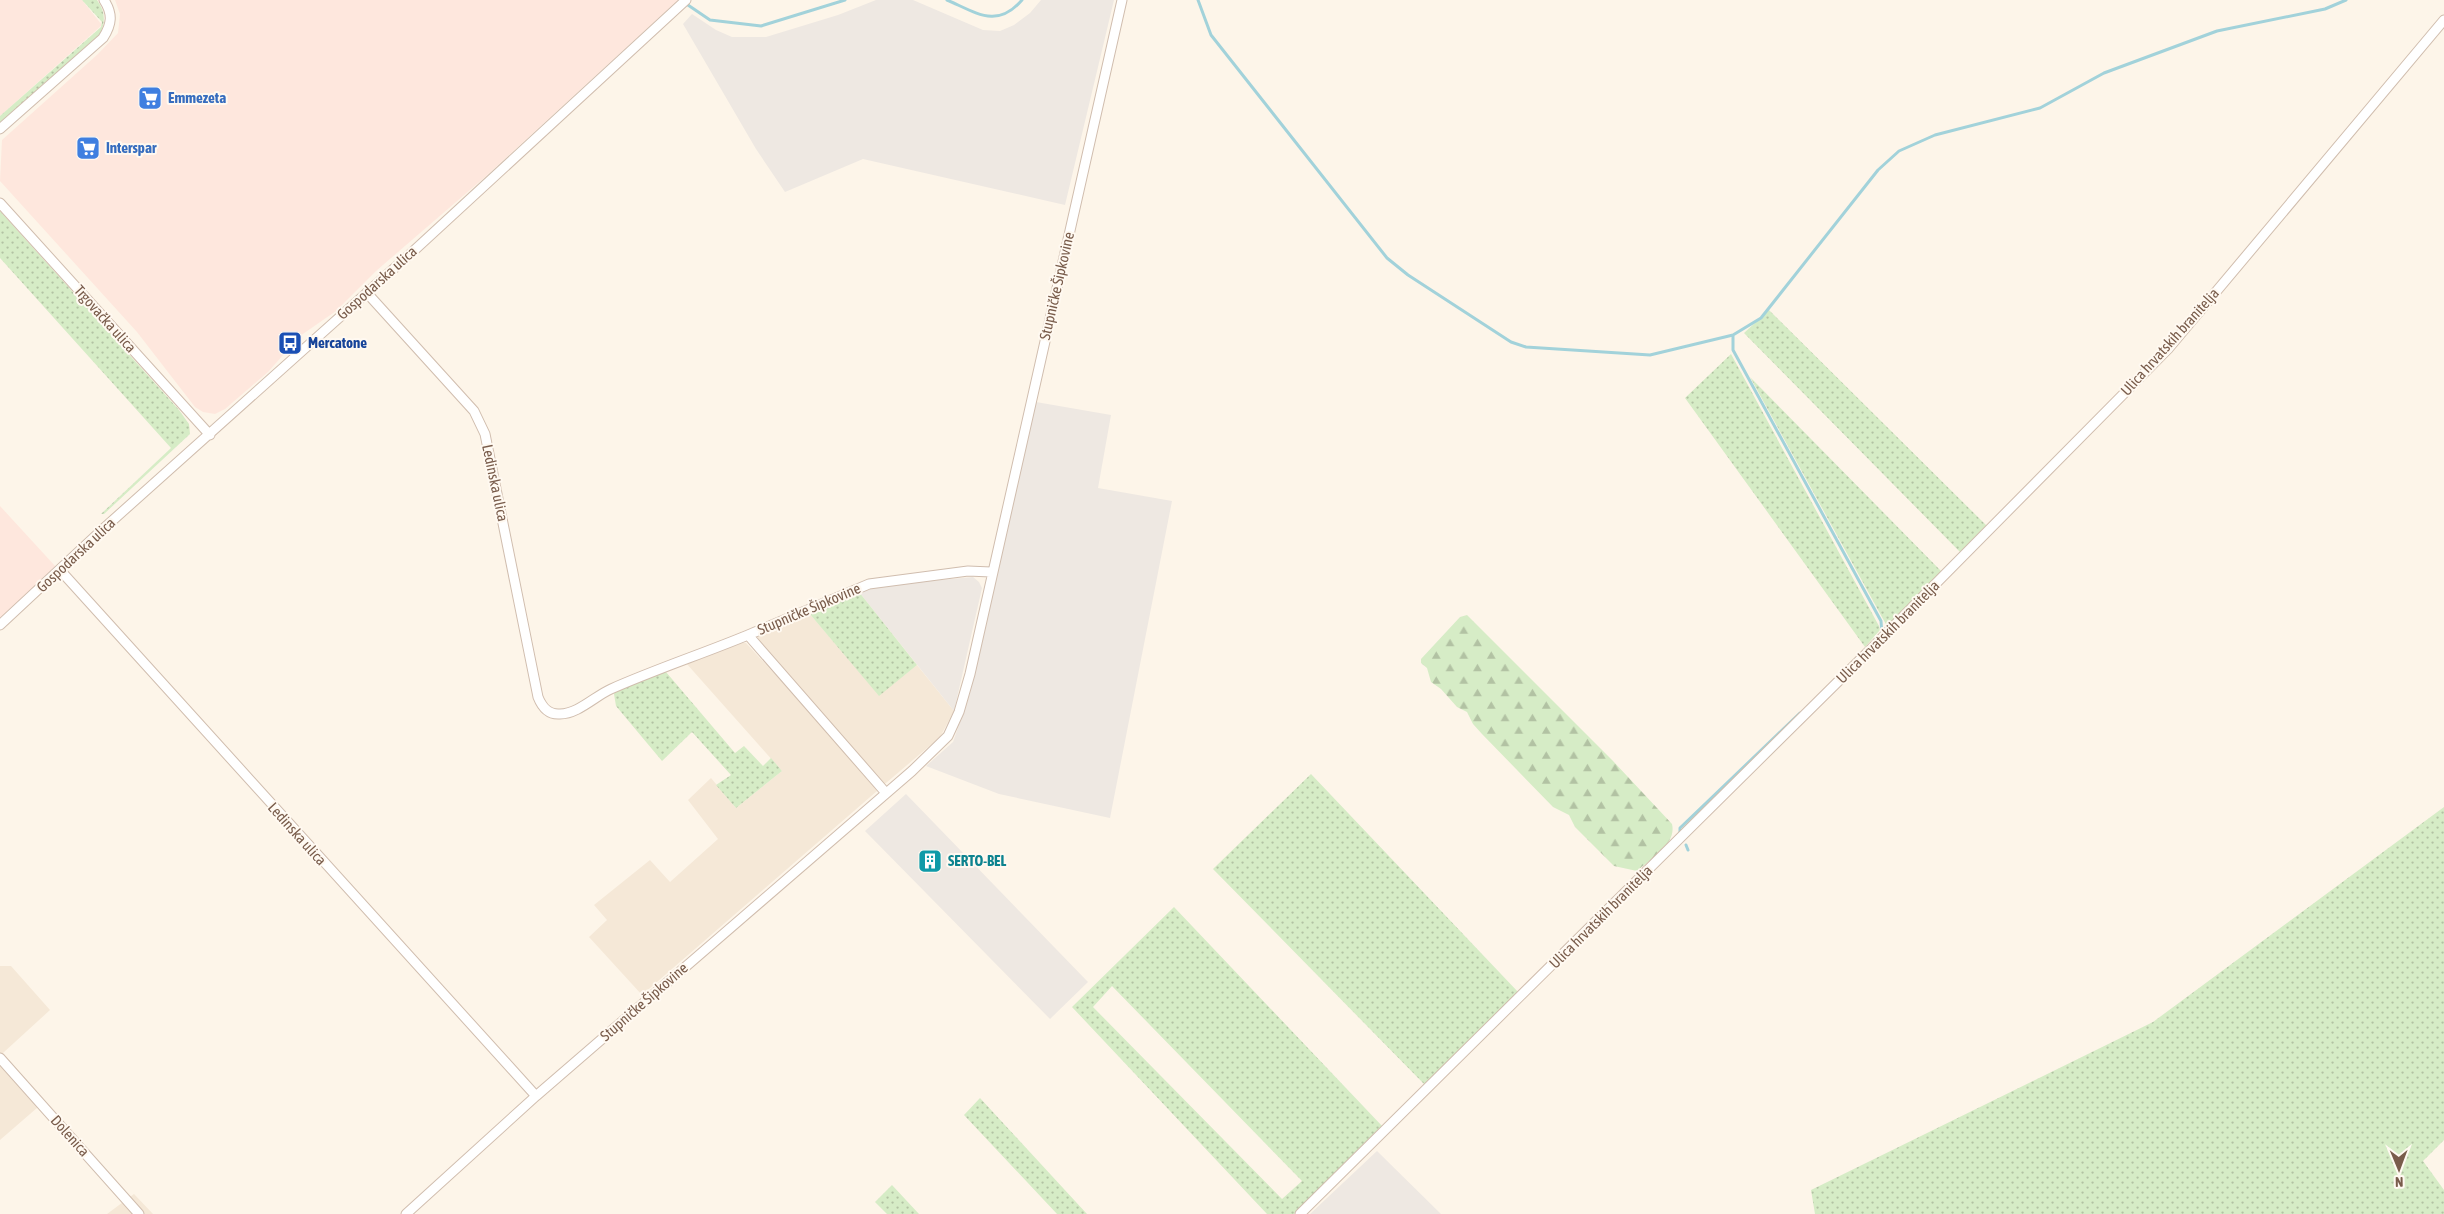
<svg xmlns="http://www.w3.org/2000/svg" width="2444" height="1214" font-family="'Asap Condensed',sans-serif">
  <defs>
    <pattern id="green-dots" width="8" height="8" patternUnits="userSpaceOnUse" patternTransform="scale(1.25)"><rect width="8" height="8" fill="#d6ecc6"/><path d="M2 2h.1M6 6h.1" fill="none" stroke="#b2c2a3" stroke-width="1.8" stroke-linecap="round"/></pattern>
    <pattern id="forest-firs" width="22" height="20" patternUnits="userSpaceOnUse" patternTransform="scale(1.25)"><rect width="22" height="20" fill="#d6ecc6"/><path d="M5 1l3.5 6h-7zM16 11l3.5 6h-7z" fill="#b2c2a3"/></pattern>
  </defs>
  <rect width="100%" height="100%" fill="#fdf5e9"/>
  <path fill="#f5e8d7" d="M 809,613 L 879,695 L 917,665 L 954,711 L 940,737 L 886,783 L 883,784 L 757,641 L 759,634 Z
    M 742,643 L 746,643 L 782,682 L 876,787 L 877,791 L 642,995 L 589,937 L 607,920 L 594,905 L 650,860 L 670,882 L 718,839 L 688,800 L 711,778 L 736,808 L 782,771 L 686,663 Z
    M 0,966 L 11,966 L 50,1010 L 3,1053 L 45,1101 L 0,1140 Z
    M 134,1194 L 153,1214 L 107,1214 Z"/>
  <path fill="#fee7dd" d="M 0,0 L 82,0 L 102,25 L 0,116 Z
    M 115,0 L 678,0 L 485,177 L 376,271 L 336,311 L 300,336 L 268,372 L 225,409 L 215,414 L 203,412 L 195,407 L 137,332 L 0,181 L 2,140 L 98,54 L 118,33 L 120,14 Z
    M 0,506 L 56,567 L 0,618 Z"/>
  <path fill="#eee8e2" d="M 876,0 L 913,0 L 983,30 L 1000,31 L 1014,25 L 1030,13 L 1041,0 L 1114,0 L 1065,205 L 863,159 L 785,192 L 756,149 L 683,24 L 692,14 L 716,30 L 732,37 L 766,37 L 838,15 Z
    M 1036,402 L 1111,415 L 1098,488 L 1172,501 L 1110,818 L 999,794 L 926,766 L 953,742 L 970,693 Z
    M 973,577 L 979,582 L 982,588 L 954,711 L 859,592 L 885,585 Z
    M 906,794 L 1088,982 L 1050,1019 L 865,831 Z
    M 1377,1151 L 1441,1214 L 1310,1214 Z"/>
  <path fill="url(#green-dots)" fill-rule="evenodd" d="M 82,0 L 97,0 C 105,11 106,21 100,34 L 0,123 L 0,116 L 101,27 L 102,22 Z
    M 0,211 L 179,410 L 189,424 L 190,434 L 104,514 L 101,514 L 171,448 L 0,258 Z
    M 1769,310 L 1988,527 L 1961,553 L 1744,333 Z
    M 1731,354 L 1879,626 L 1880,630 L 1865,647 L 1685,398 Z
    M 1750,377 L 1943,573 L 1888,628 Z
    M 859,592 L 917,665 L 879,696 L 809,613 Z
    M 666,672 L 735,753 L 744,746 L 763,766 L 771,758 L 782,771 L 736,808 L 716,785 L 731,775 L 692,732 L 662,761 L 616,706 L 614,694 L 616,690 Z
    M 1311,774 L 1519,993 L 1425,1085 L 1213,869 Z
    M 2444,807 L 2444,1140 L 2423,1161 L 2444,1190 L 2444,1214 L 1815,1214 L 1811,1190 L 2153,1022 Z
    M 1174,907 L 1383,1127 L 1294,1214 L 1267,1214 L 1072,1007 ZM 1112,986 L 1302,1181 L 1282,1199 L 1093,1007 Z
    M 980,1098 L 1087,1214 L 1057,1214 L 964,1115 Z
    M 892,1185 L 919,1214 L 887,1214 L 875,1202 Z"/>
  <path fill="url(#forest-firs)" d="M 1467,615 L 1613,761 L 1672,824 C 1677,844 1650,859 1637,871 L 1614,866 L 1575,827 L 1569,815 L 1553,807 L 1482,734 L 1473,724 L 1467,712 L 1457,707 L 1441,689 L 1431,682 L 1427,668 L 1421,663 L 1421,659 L 1460,617 Z"/>
  <g fill="none" stroke-linecap="round" stroke-linejoin="round">
    <path stroke="#a2d2da" stroke-width="3" d="M 947,0 C 977,13 997,29 1022,0
      M 1198,0 L 1211,35 L 1387,258 L 1408,275 L 1511,342 L 1526,347 L 1650,355 L 1733,335 L 1761,318 L 1878,170 L 1899,151 L 1935,135 L 2040,108 L 2104,73 L 2217,31 L 2325,9 L 2346,0
      M 685,3 L 710,20 L 761,26 L 845,0
      M 1733,335 L 1733,350 L 1881,621 L 1882,634
      M 1680,833 L 1680,828 L 1800,713
      M 1686,845 L 1688,850"/>
    <g stroke="#d0bdae" stroke-width="11">
      <path id="minor" d="M 0,129 L 103,38 C 112,24 113,14 104,0
        M 0,203 L 210,435
        M 367,293 L 474,411 L 485,434 L 538,697 C 542,707 548,715 560,714 C 578,714 595,696 611,689 C 656,669 702,654 748,635
        M 60,570 L 536,1096
        M 0,625 L 103,529 L 408,256 L 686,0
        M 886,793 L 748,635 L 869,584 L 968,571 L 991,572
        M 0,1058 L 139,1214
        M 406,1214 L 536,1096 L 912,771 L 948,736 L 959,712 L 970,674 L 1122,0
        M 1300,1214 L 1874,646 L 2168,349 L 2444,20"/>
    </g>
    <use href="#minor" stroke="#fff" stroke-width="9"/>
  </g>
  <defs>
    <g id="supermarket-square" transform="scale(1.25)"><rect x="-9" y="-9" width="18" height="18" rx="4" fill="#3f7fe0" stroke="#fff9f1"/><path d="M-6-5.5h2.5l.6 2H6L4.5 2H-2.5L-4.4-4H-6ZM-1.5 3.2a1.3 1.3 0 1 0 .1 0ZM3 3.2a1.3 1.3 0 1 0 .1 0Z" fill="#fff"/></g>
    <g id="bus-square" transform="scale(1.25)"><rect x="-9" y="-9" width="18" height="18" rx="4" fill="#1a4fb4" stroke="#fff9f1"/><path d="M-5-6H5V4H4V6H2V4H-2V6H-4V4H-5ZM-3.5-4V0h7V-4ZM-3.5 1.2v1.5H-2V1.2ZM2 1.2v1.5H3.5V1.2Z" fill="#fff"/></g>
    <g id="building-square" transform="scale(1.25)"><rect x="-9" y="-9" width="18" height="18" rx="4" fill="#0f9aa8" stroke="#fff9f1"/><path d="M-4-6H4V6H1V3H-1V6H-4ZM-2.5-4.3h1.7v1.8h-1.7ZM.8-4.3h1.7v1.8H.8ZM-2.5-1h1.7V.8h-1.7ZM.8-1h1.7V.8H.8Z" fill="#fff"/></g>
  </defs>
  <g fill-rule="evenodd">
    <use href="#supermarket-square" x="150" y="98"/>
    <use href="#supermarket-square" x="88" y="148"/>
    <use href="#bus-square" x="290" y="343"/>
    <use href="#building-square" x="930" y="861"/>
  </g>
  <g text-anchor="middle" stroke-width="4" stroke-linejoin="round" paint-order="stroke">
    <g font-size="15" font-weight="bold" fill="#366cbe" stroke="#fff9f1" text-anchor="start">
      <text x="168" y="103">Emmezeta</text>
      <text x="106" y="153">Interspar</text>
    </g>
    <g font-size="15" fill="#795c4b" stroke="#fff9f1">
      <text transform="translate(377 283) rotate(-42)" y="5">Gospodarska ulica</text>
      <text transform="translate(1057 286) rotate(-77)" y="5">Stupničke Šipkovine</text>
      <text transform="translate(105 319) rotate(48)" y="5">Trgovačka ulica</text>
      <text transform="translate(2170 342) rotate(-48)" y="5">Ulica hrvatskih branitelja</text>
      <text transform="translate(495 483) rotate(78)" y="5">Ledinska ulica</text>
      <text transform="translate(76 555) rotate(-43)" y="5">Gospodarska ulica</text>
      <text transform="translate(809 609) rotate(-23)" y="5">Stupničke Šipkovine</text>
      <text transform="translate(1888 632) rotate(-45)" y="5">Ulica hrvatskih branitelja</text>
      <text transform="translate(297 834) rotate(48)" y="5">Ledinska ulica</text>
      <text transform="translate(1601 917) rotate(-45)" y="5">Ulica hrvatskih branitelja</text>
      <text transform="translate(644 1002) rotate(-41)" y="5">Stupničke Šipkovine</text>
      <text transform="translate(70 1136) rotate(48)" y="5">Dolenica</text>
    </g>
    <g font-size="15" font-weight="bold" fill="#164399" stroke="#fff9f1" text-anchor="start">
      <text x="308" y="348">Mercatone</text>
    </g>
    <g font-size="15" font-weight="bold" fill="#0d838f" stroke="#fff9f1" text-anchor="start">
      <text x="948" y="866">SERTO-BEL</text>
    </g>
  </g>
  <g transform="translate(2399 1169) rotate(179)" stroke="#fff9f1" stroke-width="4" paint-order="stroke">
  <path d="M0-4L9 19L0 12L-9 19Z" fill="#795c4b"/>
  <text y="-8" font-size="14" font-weight="bold" text-anchor="middle" fill="#795c4b">N</text>
  </g>
</svg>
